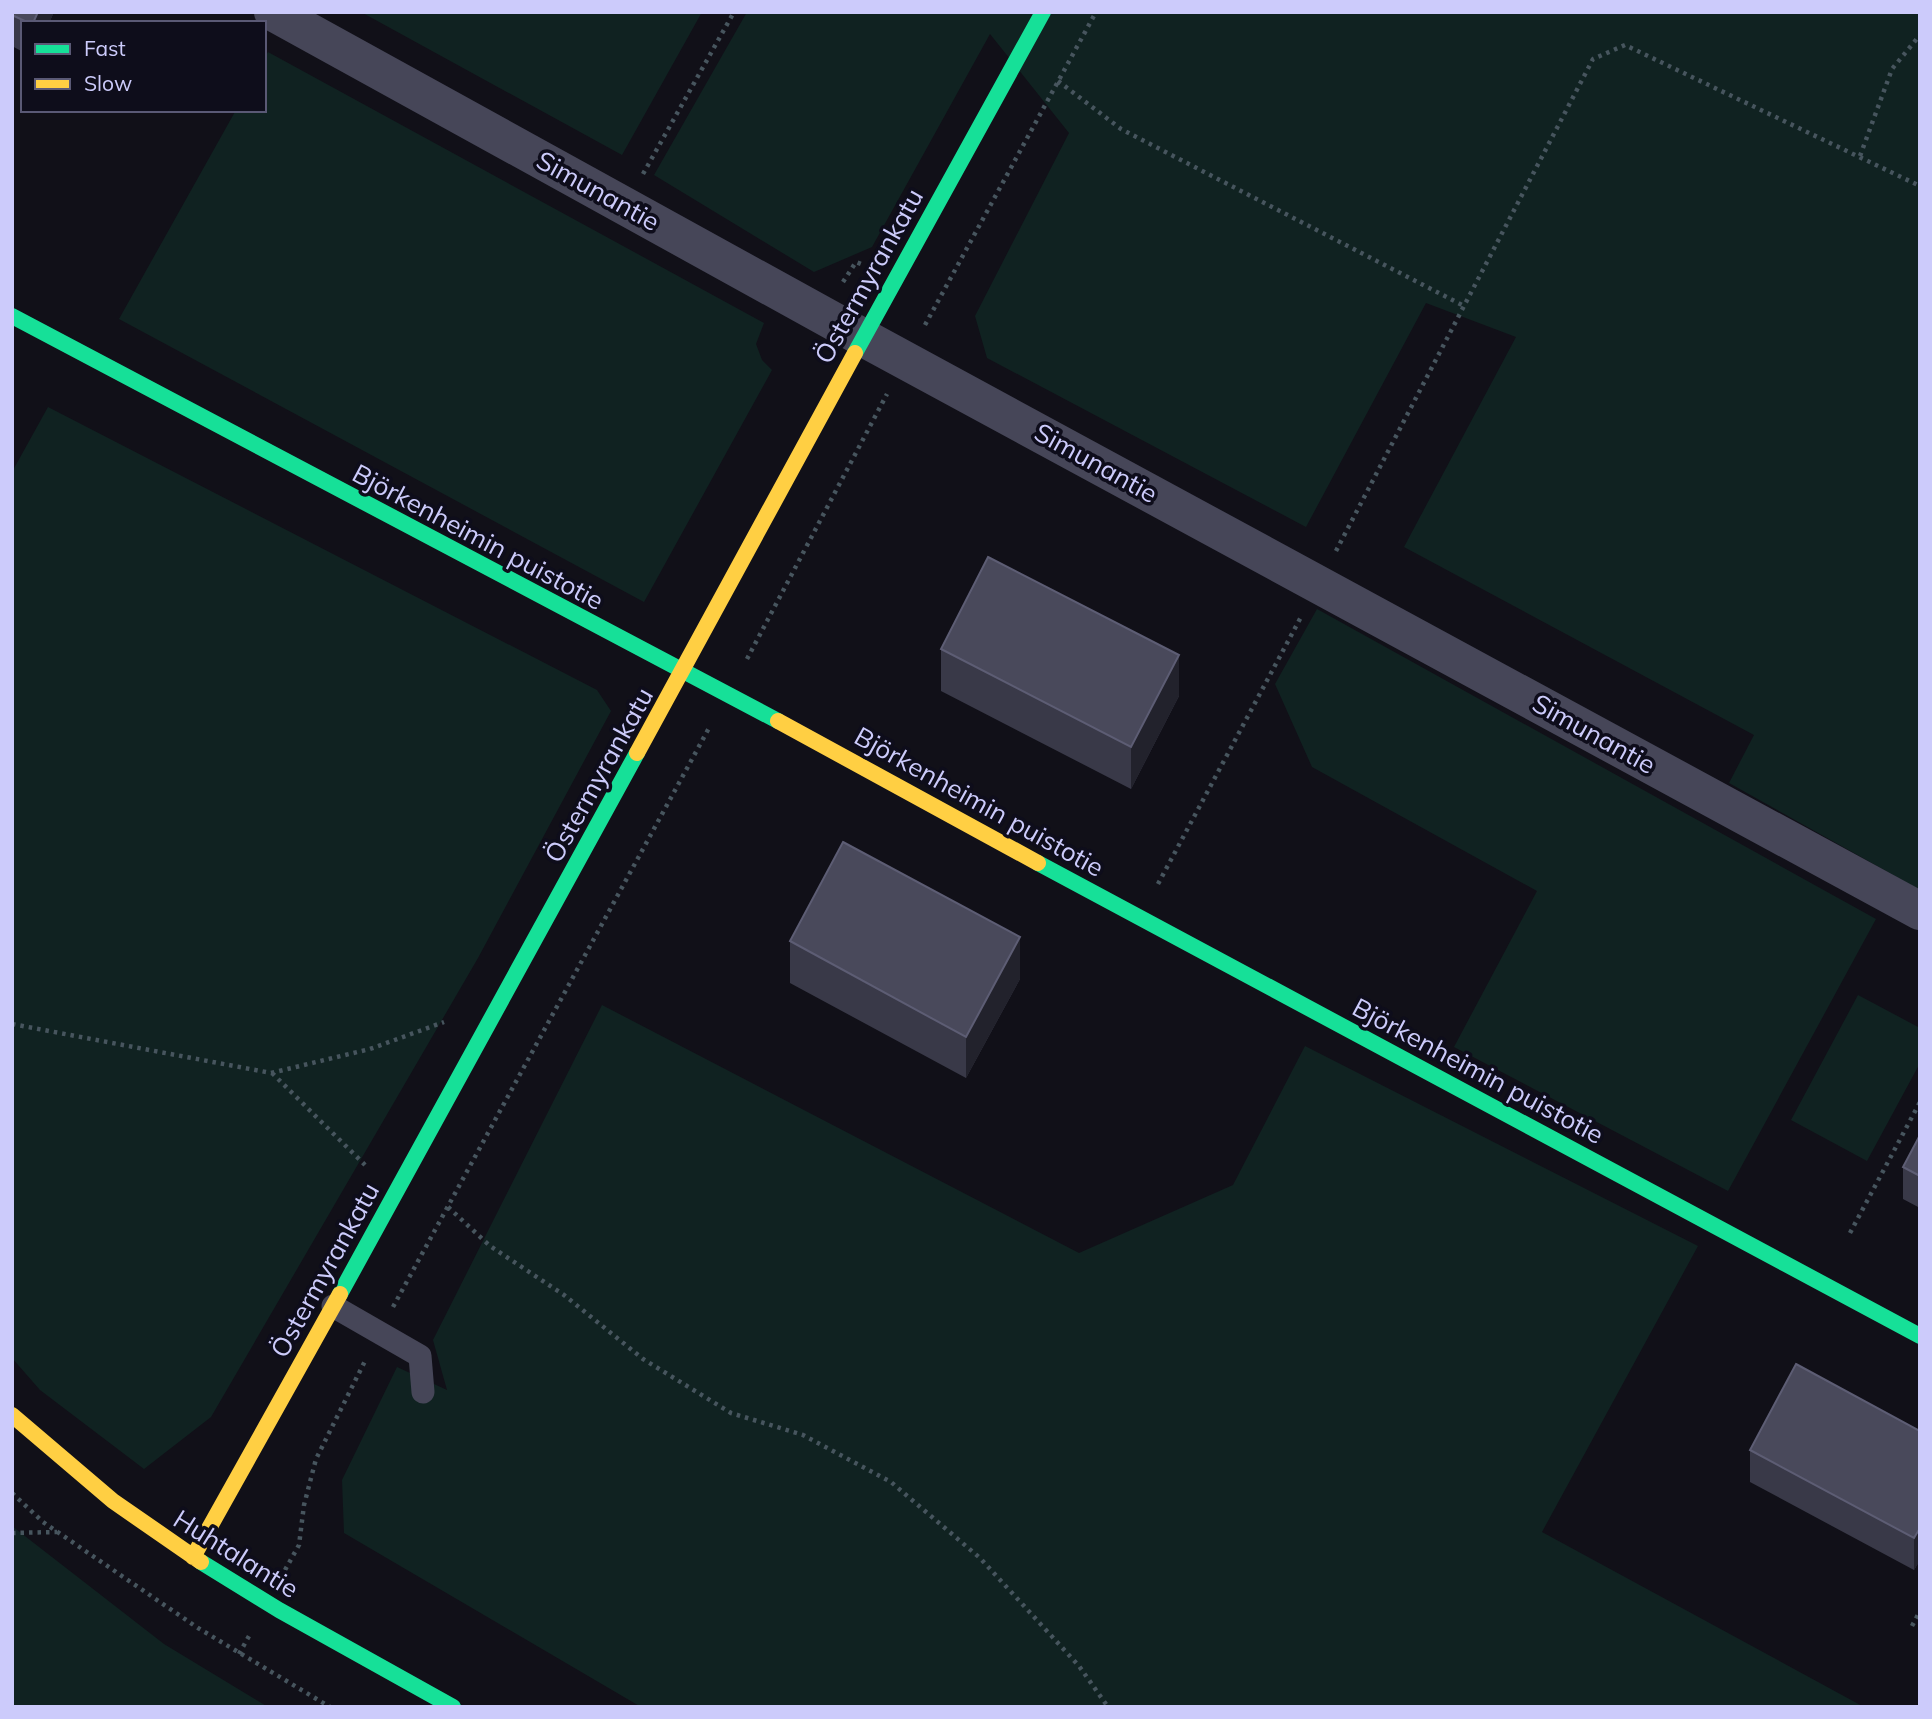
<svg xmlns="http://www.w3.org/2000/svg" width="1932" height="1719" font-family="Mulish,sans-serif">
  <rect width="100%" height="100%" fill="#111018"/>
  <path fill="#102221" d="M 361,12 L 702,12 L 622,155 Z
    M 747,12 L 1920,12 L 1920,890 L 1729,783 L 1754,735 L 1404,547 L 1516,337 L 1426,303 L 1306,527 L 987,358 L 975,316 L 1069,133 L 990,34 L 872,247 L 814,272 L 654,175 Z
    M 268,52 L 764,323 L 756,344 L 762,360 L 772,370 L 644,602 L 119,319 L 236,110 L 264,110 L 264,59 Z
    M 48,407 L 597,690 L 611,711 L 478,958 L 211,1417 L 144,1469 L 40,1390 L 12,1358 L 12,472 Z
    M 1317,609 L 1876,919 L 1728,1191 L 1454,1047 L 1537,891 L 1312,767 L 1275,684 Z
    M 1858,995 L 1920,1028 L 1920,1063 L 1867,1161 L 1791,1120 Z
    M 602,1005 L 1079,1253 L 1233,1185 L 1305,1046 L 1698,1246 L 1542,1532 L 1864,1707 L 641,1707 L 344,1533 L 342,1480 L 397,1367 L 447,1390 L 433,1340 Z
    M 12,1526 L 164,1644 L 268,1707 L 12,1707 Z"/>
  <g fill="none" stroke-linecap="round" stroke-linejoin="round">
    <path stroke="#47555e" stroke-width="4.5" stroke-dasharray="3.5 5" stroke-linecap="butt" d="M 1058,81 L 1121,129 L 1464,306
      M 1860,156 L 1892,69 L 1920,35
      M 643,174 L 734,12
      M 843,282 L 856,262 L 861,264
      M 925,325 L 1096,12
      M 1336,551 L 1593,59 L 1625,45 L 1920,186
      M 747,659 L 887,394
      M 1158,884 L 1301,617
      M 12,1024 L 271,1073 L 370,1049 L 444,1022
      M 272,1073 L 365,1165
      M 448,1207 L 490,1246 L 564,1295 L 643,1359 L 731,1413 L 803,1435 L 891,1482 L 980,1558 L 1079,1666 L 1108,1707
      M 1850,1233 L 1920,1102
      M 393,1307 L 709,728
      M 12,1493 L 43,1522 L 198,1628 L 330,1707
      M 12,1533 L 57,1532
      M 285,1570 L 299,1545 L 304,1505 L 316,1459 L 365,1361
      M 1912,1626 L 1920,1611
      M 239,1654 L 249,1636"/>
    <path stroke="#464658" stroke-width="23" d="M 333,1306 L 420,1356 L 423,1392"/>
    <path stroke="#464658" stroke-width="38" d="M 273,12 L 862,337 L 1920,911"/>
    <path stroke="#16e098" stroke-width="16" d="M 12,316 L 778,721
      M 855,353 L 1043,12
      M 1038,863 L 1920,1336
      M 340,1294 L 637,753
      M 201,1562 L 279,1610 L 453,1707"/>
    <path stroke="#ffcf43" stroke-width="16" d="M 778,721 L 1038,863
      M 637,753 L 855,353
      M 12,1415 L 113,1501 L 201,1562
      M 193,1557 L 340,1294"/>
  </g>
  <path fill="#393948" d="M 12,12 L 54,12 L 49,23 L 23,23 L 23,52 L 12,46 Z
    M 941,649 L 1179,696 L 1131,789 L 941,691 Z
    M 790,941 L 1020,979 L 966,1078 L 790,983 Z
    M 1920,1135 L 1920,1208 L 1903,1199 L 1903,1167 Z
    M 1920,1431 L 1920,1560 L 1914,1570 L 1750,1482 L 1750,1450 Z"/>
  <path fill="#22222c" d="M 38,12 L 54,12 L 49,23 L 33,23 Z
    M 13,63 L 13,95 L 12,97 L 12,65 Z
    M 1179,655 L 1179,696 L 1131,789 L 1131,747 Z
    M 1020,937 L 1020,979 L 966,1078 L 966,1037 Z
    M 1920,1528 L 1920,1560 L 1914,1570 L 1914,1538 Z"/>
  <path fill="#49495b" stroke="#5d5d74" stroke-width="2" d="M 12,12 L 38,12 L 33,23 L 29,23 L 12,15 Z
    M 988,557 L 1179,655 L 1131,747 L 941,649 Z
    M 843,842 L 1020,937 L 966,1037 L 790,941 Z
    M 1920,1135 L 1920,1176 L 1903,1167 Z
    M 1796,1364 L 1920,1431 L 1920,1528 L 1914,1538 L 1750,1450 Z"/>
  <g text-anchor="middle" stroke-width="7" stroke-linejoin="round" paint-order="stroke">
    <g font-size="26" fill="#cccbfb" stroke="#0e0d1b">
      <text transform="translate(598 191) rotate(29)" y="9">Simunantie</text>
      <text transform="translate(869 276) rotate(-61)" y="9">Östermyrankatu</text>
      <text transform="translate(1096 463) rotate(29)" y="9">Simunantie</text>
      <text transform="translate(478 537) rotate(28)" y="9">Björkenheimin puistotie</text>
      <text transform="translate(1594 734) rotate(29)" y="9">Simunantie</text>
      <text transform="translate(599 775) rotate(-61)" y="9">Östermyrankatu</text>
      <text transform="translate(979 802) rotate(29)" y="9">Björkenheimin puistotie</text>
      <text transform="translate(1478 1071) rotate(28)" y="9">Björkenheimin puistotie</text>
      <text transform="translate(325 1270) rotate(-61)" y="9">Östermyrankatu</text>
      <text transform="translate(236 1554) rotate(32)" y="9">Huhtalantie</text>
    </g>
  </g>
  <rect width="1932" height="1719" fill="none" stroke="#cccbfb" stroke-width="28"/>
  <rect x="21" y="21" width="245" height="91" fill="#0e0d1b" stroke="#5a5975" stroke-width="2"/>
  <rect x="35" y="44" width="35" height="10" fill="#16e098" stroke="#5a5975" stroke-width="2"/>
  <text x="84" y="56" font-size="21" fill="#cccbfb">Fast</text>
  <rect x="35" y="79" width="35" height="10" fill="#ffcf43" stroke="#5a5975" stroke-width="2"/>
  <text x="84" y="91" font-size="21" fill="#cccbfb">Slow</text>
</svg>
